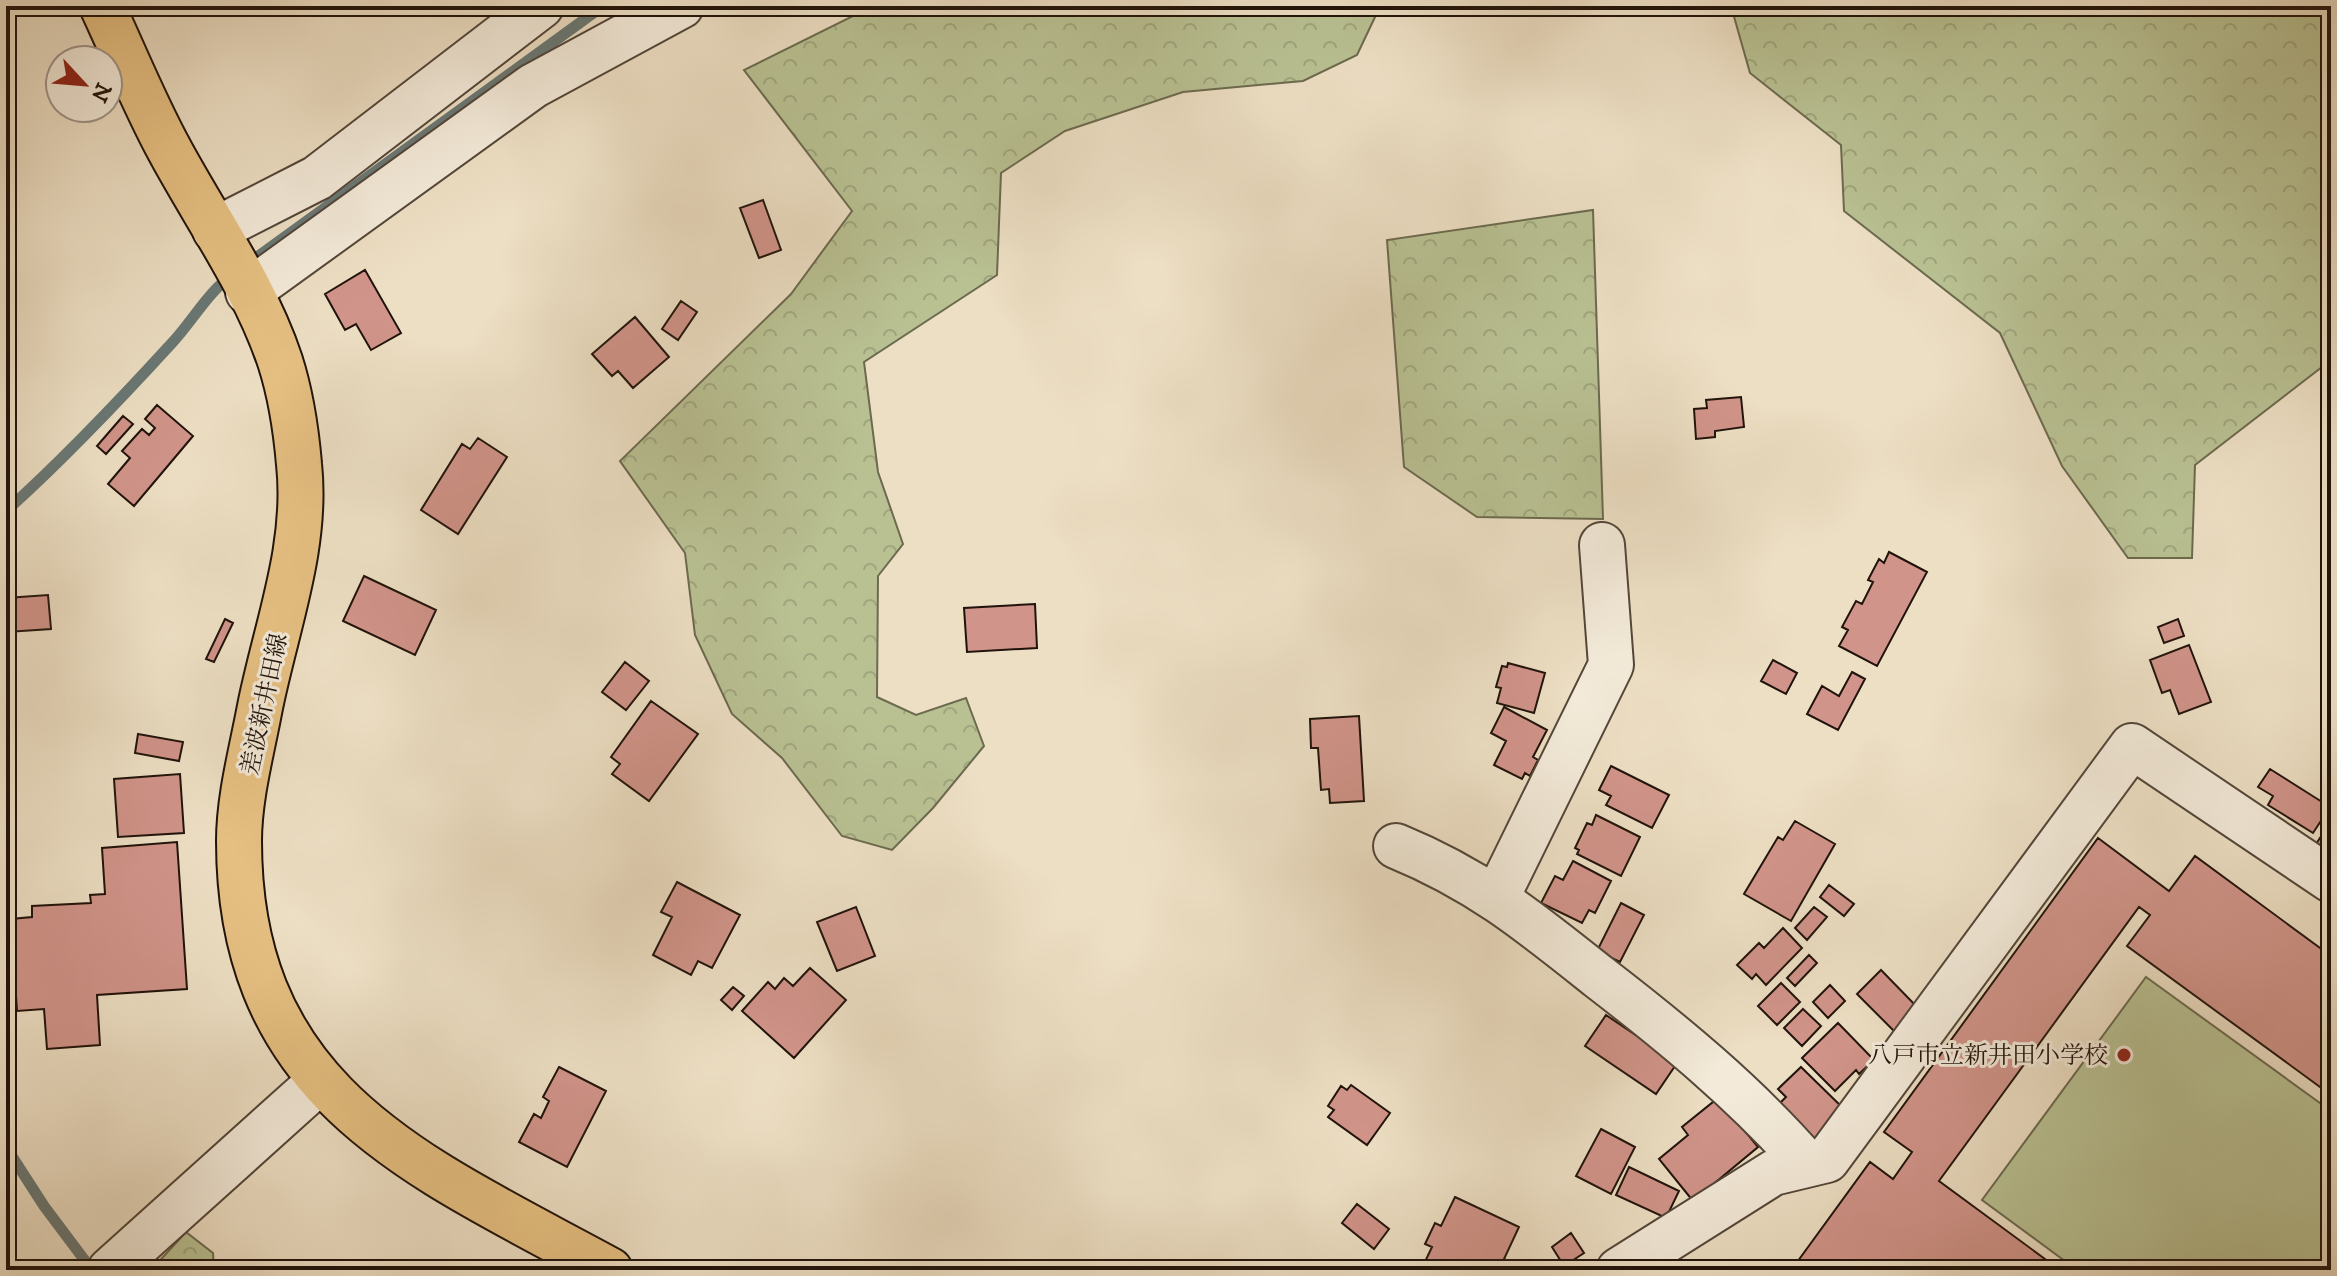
<svg xmlns="http://www.w3.org/2000/svg" width="2337" height="1276" font-family="'IM FELL DW Pica','Noto Serif JP',serif">
  <defs>
    <pattern id="forest-crowns" width="20" height="18" patternUnits="userSpaceOnUse" patternTransform="scale(2)"><rect width="20" height="18" fill="#b9c193"/><path d="M2 6a3 3 0 1 1 6 0M12 15a3 3 0 1 1 6 0" fill="none" stroke="#9fa57d"/></pattern>
  </defs>
  <rect width="100%" height="100%" fill="#eddfc4"/>
  <filter id="stains"><feTurbulence type="fractalNoise" baseFrequency=".0025" numOctaves="4"/><feColorMatrix values="0 0 0 0 .2 0 0 0 0 .09 0 0 0 0 .02 0 0 0 .5 -.17"/></filter>
  <radialGradient id="worn" r=".72"><stop offset=".6" stop-color="#630" stop-opacity="0"/><stop offset="1" stop-color="#630" stop-opacity=".3"/></radialGradient>
  <path fill="#b9c193" stroke="#6c6a4f" stroke-width="2" d="M 2146,977 L 2331,1111 L 2331,1270 L 2077,1270 L 1982,1200 Z"/>
  <path fill="url(#forest-crowns)" stroke="#6c6a4f" stroke-width="2" d="M 873,6 L 1373,6 L 1375,17 L 1357,55 L 1303,81 L 1183,92 L 1065,131 L 1001,173 L 997,275 L 864,362 L 878,472 L 903,544 L 878,576 L 877,697 L 916,715 L 966,698 L 984,746 L 933,808 L 892,850 L 842,836 L 782,758 L 732,714 L 695,635 L 685,553 L 620,461 L 791,294 L 852,211 L 744,70 Z
    M 1731,6 L 2331,6 L 2331,360 L 2195,465 L 2192,558 L 2128,558 L 2062,466 L 2000,333 L 1844,211 L 1841,145 L 1750,73 Z
    M 1593,210 L 1603,519 L 1477,517 L 1404,467 L 1387,240 Z
    M 186,1232 L 213,1253 L 214,1270 L 151,1270 Z"/>
  <g fill="none" stroke-linecap="round" stroke-linejoin="round">
    <path stroke="#6a7875" stroke-width="11" d="M 246,265 L 603,6
      M 6,511 C 64,459 118,402 171,344 C 192,322 207,293 232,275
      M 6,1147 L 44,1206 L 92,1270"/>
  </g>
  <path fill="#d1948a" stroke="#20130b" stroke-width="2" d="M 763,200 L 781,250 L 759,258 L 740,208 Z
    M 365,270 L 401,333 L 371,350 L 356,324 L 345,330 L 325,294 Z
    M 681,301 L 697,312 L 678,340 L 662,329 Z
    M 635,317 L 669,357 L 633,388 L 618,371 L 612,376 L 592,354 Z
    M 1741,397 L 1744,427 L 1715,431 L 1715,437 L 1696,439 L 1694,409 L 1707,408 L 1706,400 Z
    M 157,405 L 193,436 L 134,506 L 108,484 L 130,458 L 122,451 L 142,429 L 149,435 L 155,428 L 145,419 Z
    M 123,416 L 133,424 L 106,454 L 97,446 Z
    M 478,438 L 507,457 L 458,534 L 421,510 L 462,444 L 470,449 Z
    M 1889,552 L 1927,572 L 1877,666 L 1839,646 L 1848,630 L 1842,627 L 1856,601 L 1862,604 L 1873,582 L 1868,580 L 1879,559 L 1884,563 Z
    M 364,576 L 436,610 L 415,655 L 343,621 Z
    M 48,595 L 51,629 L 7,632 L 6,598 Z
    M 1035,604 L 1037,648 L 967,652 L 964,608 Z
    M 225,619 L 233,623 L 214,662 L 206,659 Z
    M 2178,619 L 2184,636 L 2164,643 L 2158,627 Z
    M 2189,645 L 2211,702 L 2179,714 L 2170,690 L 2162,693 L 2150,660 Z
    M 1773,660 L 1797,673 L 1786,694 L 1761,681 Z
    M 625,662 L 649,681 L 626,710 L 602,692 Z
    M 1508,663 L 1545,673 L 1534,713 L 1497,703 L 1501,688 L 1496,687 L 1502,666 L 1507,667 Z
    M 1852,672 L 1865,679 L 1838,730 L 1807,714 L 1822,686 L 1839,696 Z
    M 651,701 L 698,734 L 649,801 L 612,774 L 620,764 L 611,757 Z
    M 1504,707 L 1547,730 L 1533,757 L 1538,760 L 1530,776 L 1525,773 L 1522,779 L 1494,765 L 1506,741 L 1491,733 Z
    M 1359,716 L 1364,801 L 1330,803 L 1329,789 L 1321,790 L 1318,748 L 1311,748 L 1310,719 Z
    M 138,734 L 183,742 L 179,761 L 135,753 Z
    M 1611,766 L 1669,795 L 1652,828 L 1606,805 L 1611,796 L 1599,790 Z
    M 2270,769 L 2330,807 L 2313,833 L 2268,805 L 2273,796 L 2258,787 Z
    M 180,774 L 184,833 L 118,837 L 114,779 Z
    M 1596,815 L 1640,837 L 1621,876 L 1577,854 L 1579,850 L 1575,848 L 1587,823 L 1592,825 Z
    M 1795,821 L 1835,844 L 1791,921 L 1744,894 L 1778,837 L 1783,840 Z
    M 2322,835 L 2331,841 L 2324,854 L 2314,847 Z
    M 2098,838 L 2169,891 L 2195,856 L 2331,956 L 2331,1095 L 2127,946 L 2150,915 L 2139,907 L 1939,1181 L 2060,1270 L 1802,1270 L 1795,1265 L 1870,1162 L 1893,1179 L 1912,1152 L 1884,1132 Z
    M 177,842 L 187,989 L 97,995 L 100,1045 L 47,1049 L 44,1009 L 17,1011 L 11,919 L 32,917 L 32,906 L 91,903 L 90,895 L 105,894 L 102,848 Z
    M 1573,861 L 1611,881 L 1595,913 L 1589,910 L 1582,923 L 1541,903 L 1555,876 L 1563,880 Z
    M 677,882 L 740,915 L 712,968 L 698,961 L 691,975 L 653,955 L 672,917 L 661,912 Z
    M 1829,885 L 1854,904 L 1844,916 L 1820,897 Z
    M 1621,903 L 1644,915 L 1620,962 L 1597,951 Z
    M 856,907 L 875,956 L 837,971 L 817,922 Z
    M 1814,907 L 1827,917 L 1807,940 L 1795,928 Z
    M 1783,928 L 1802,948 L 1766,985 L 1756,974 L 1752,979 L 1737,965 L 1759,943 L 1764,948 Z
    M 1809,955 L 1817,963 L 1795,986 L 1787,978 Z
    M 810,968 L 846,1000 L 794,1058 L 742,1011 L 768,982 L 775,989 L 784,978 L 793,986 Z
    M 1881,970 L 1921,1011 L 1898,1035 L 1857,994 Z
    M 1781,983 L 1800,1002 L 1777,1025 L 1758,1006 Z
    M 1830,985 L 1845,1001 L 1828,1018 L 1813,1002 Z
    M 733,987 L 744,996 L 732,1010 L 721,1000 Z
    M 1803,1009 L 1821,1026 L 1802,1046 L 1784,1028 Z
    M 1606,1015 L 1677,1063 L 1656,1094 L 1585,1046 Z
    M 1838,1023 L 1874,1060 L 1859,1074 L 1856,1070 L 1835,1091 L 1802,1058 Z
    M 559,1067 L 606,1091 L 567,1167 L 519,1142 L 534,1114 L 541,1118 L 549,1101 L 543,1097 Z
    M 1801,1067 L 1845,1110 L 1810,1144 L 1775,1108 L 1786,1097 L 1778,1089 Z
    M 1351,1085 L 1390,1113 L 1367,1145 L 1328,1117 L 1334,1110 L 1328,1106 L 1341,1086 L 1347,1090 Z
    M 1718,1098 L 1758,1147 L 1693,1201 L 1659,1159 L 1688,1135 L 1682,1127 Z
    M 1601,1129 L 1635,1147 L 1611,1194 L 1576,1176 Z
    M 1629,1167 L 1679,1191 L 1666,1218 L 1616,1195 Z
    M 1455,1197 L 1519,1227 L 1504,1259 L 1512,1263 L 1509,1270 L 1421,1270 L 1432,1247 L 1425,1244 L 1435,1223 L 1441,1226 Z
    M 1357,1204 L 1389,1229 L 1374,1249 L 1342,1223 Z
    M 1571,1233 L 1584,1253 L 1564,1266 L 1552,1247 Z"/>
  <g fill="none" stroke-linecap="round" stroke-linejoin="round">
    <g stroke="#534639" stroke-width="48">
      <path id="minor" d="M 215,230 L 317,178 L 541,6
        M 248,292 L 533,86 L 681,6
        M 1396,846 C 1479,880 1530,922 1599,977 C 1673,1034 1746,1094 1807,1164
        M 1497,897 L 1611,665 L 1602,545
        M 110,1270 L 320,1081
        M 1619,1270 L 1773,1173 L 1827,1160 L 2132,746 L 2331,880"/>
    </g>
    <g stroke="#20130b" stroke-width="48">
      <path id="major" d="M 102,6 C 124,53 144,103 169,149 C 206,218 255,286 280,361 C 291,395 296,429 299,464 C 308,547 276,627 260,707 C 252,750 239,797 239,841 C 239,1095 417,1165 610,1270"/>
    </g>
    <use href="#minor" stroke="#f3ead9" stroke-width="44"/>
    <use href="#major" stroke="#e6c082" stroke-width="44"/>
  </g>
  <circle fill="#8f2418" stroke="#f3ead9" stroke-width="3" cx="2124" cy="1055" r="8"/>
  <g text-anchor="middle" stroke-width="6" stroke-linejoin="round" paint-order="stroke">
    <g font-size="24" fill="#20130b" stroke="#f3ead9">
      <text transform="translate(264 704) rotate(-78)" y="8">差波新井田線</text>
    </g>
    <g font-size="24" fill="#20130b" stroke="#f3ead9" text-anchor="end">
      <text x="2108" y="1063">八戸市立新井田小学校</text>
    </g>
  </g>
  <rect width="2337" height="1276" fill="none" stroke="#eddfc4" stroke-width="32"/>
  <rect x="8" y="8" width="2321" height="1260" fill="none" stroke="#20130b" stroke-width="4"/>
  <rect x="16" y="16" width="2305" height="1244" fill="none" stroke="#20130b" stroke-width="2"/>
  <g transform="translate(84 84) rotate(116)"><circle r="38" fill="#f3ead9" stroke="#9f9487" stroke-width="2"/>
  <path d="M0-6L14 30L0 20L-14 30Z" fill="#8f2418"/>
  <text y="-12" font-size="22" font-weight="bold" text-anchor="middle" fill="#20130b">N</text>
  </g>
  <rect width="100%" height="100%" filter="url(#stains)"/>
  <rect width="100%" height="100%" fill="url(#worn)"/>
</svg>
